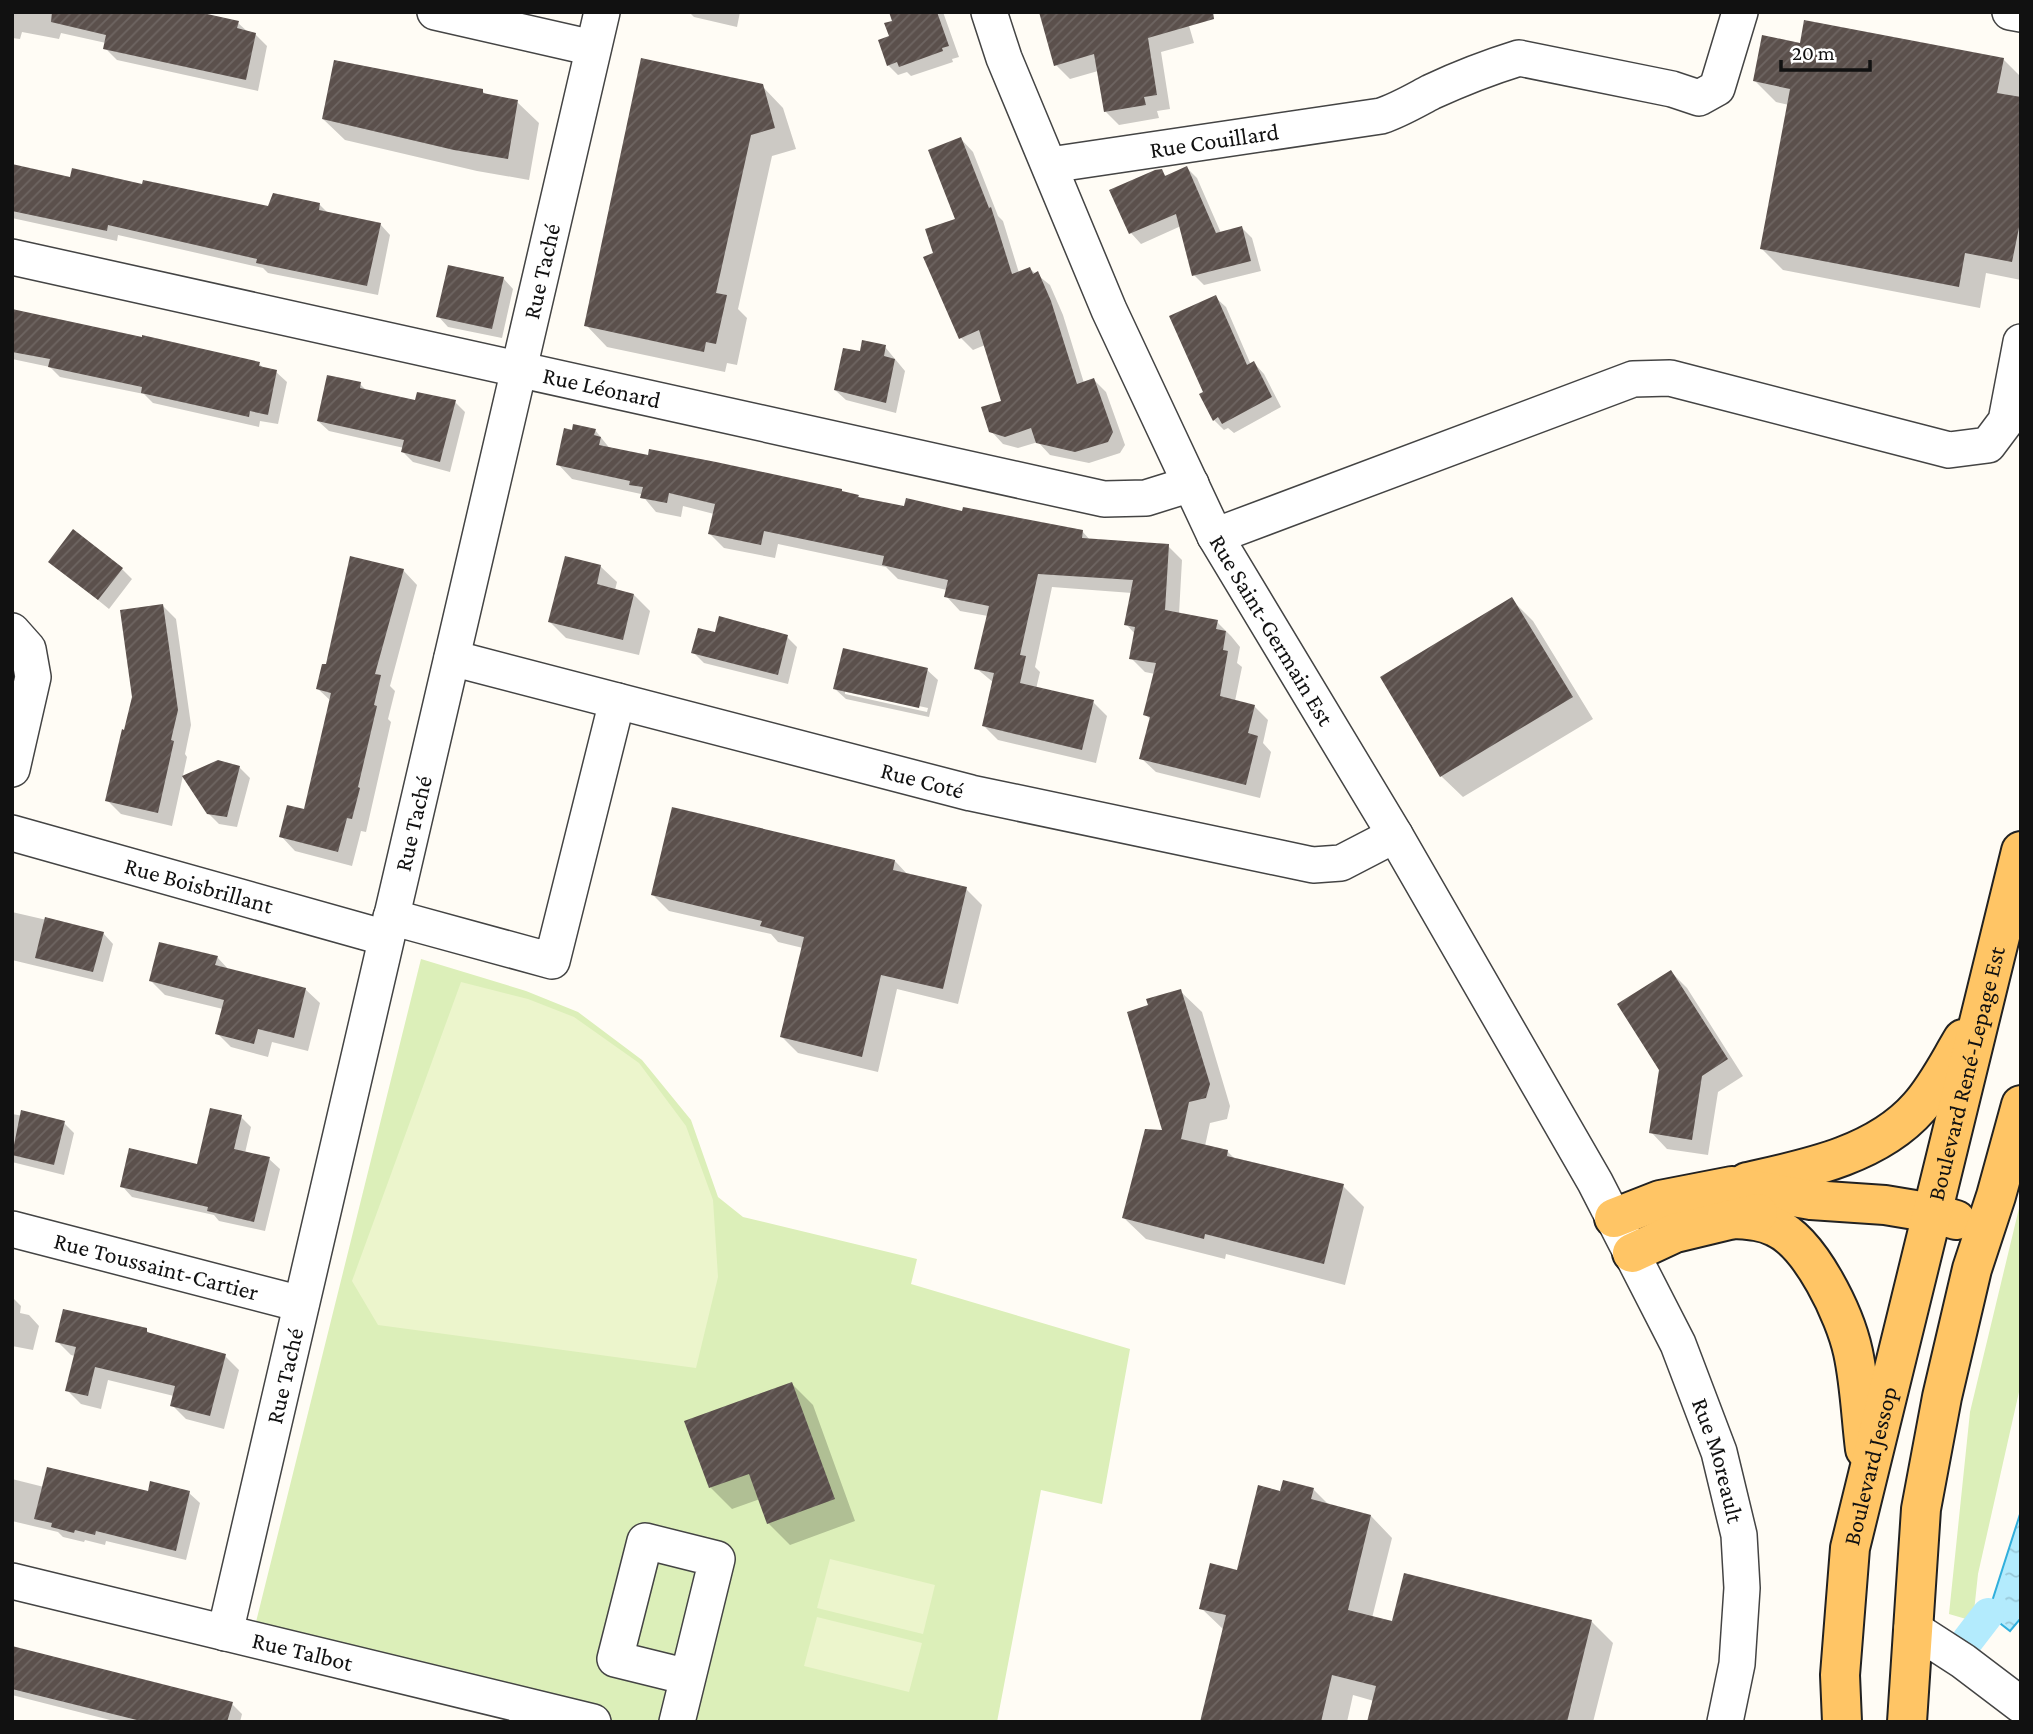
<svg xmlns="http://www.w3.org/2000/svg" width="2033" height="1734" font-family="'Crimson Pro',serif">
  <defs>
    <pattern id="water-ripples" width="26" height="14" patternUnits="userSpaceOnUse" patternTransform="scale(1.75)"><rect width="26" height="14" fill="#b3ebfd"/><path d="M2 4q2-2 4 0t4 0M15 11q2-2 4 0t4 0" fill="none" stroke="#99c8d8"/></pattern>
    <pattern id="building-hatch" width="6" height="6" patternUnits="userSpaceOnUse" patternTransform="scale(1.75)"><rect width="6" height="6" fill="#5b504c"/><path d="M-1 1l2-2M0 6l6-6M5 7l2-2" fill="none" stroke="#6e6562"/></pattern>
  </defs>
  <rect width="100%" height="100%" fill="#fffcf5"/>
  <path fill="#dcefb9" d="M 421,959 L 526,991 L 578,1012 L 642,1060 L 691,1120 L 718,1197 L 743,1217 L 917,1259 L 911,1284 L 1130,1349 L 1102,1504 L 1041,1490 L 997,1722 L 603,1722 L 255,1626 Z
    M 2021,1200 L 2021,1383 L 1978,1574 L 1973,1621 L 1949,1614 L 1970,1412 Z"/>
  <path fill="#ecf5cc" d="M 461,982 L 528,999 L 574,1017 L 639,1063 L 686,1126 L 713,1200 L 718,1277 L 696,1368 L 378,1325 L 352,1281 Z
    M 830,1559 L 935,1585 L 923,1634 L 817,1608 Z
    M 817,1617 L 922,1643 L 909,1692 L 804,1666 Z"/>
  <path fill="url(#water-ripples)" stroke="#31afdc" stroke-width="2" d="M 2021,1511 L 2021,1618 L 2010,1631 L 1988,1614 Z"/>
  <path fill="#0003" fill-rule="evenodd" d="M 12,12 L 174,12 L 238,23 L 248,32 L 255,34 L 267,46 L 258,91 L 117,60 L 105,48 L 106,43 L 61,33 L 59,39 L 22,32 L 20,39 L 12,38 Z
    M 689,12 L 740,12 L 737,27 L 694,17 Z
    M 891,12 L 943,12 L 959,57 L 952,59 L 953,62 L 911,76 L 907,72 L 898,75 L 888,65 L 894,22 Z
    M 1185,12 L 1194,43 L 1161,52 L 1170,109 L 1157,111 L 1159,118 L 1119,125 L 1105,111 L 1098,71 L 1070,79 L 1056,65 Z
    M 1801,45 L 2003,59 L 2021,77 L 2021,280 L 1986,273 L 1980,308 L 1783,270 L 1762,249 L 1789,105 L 1776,102 L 1755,81 Z
    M 762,86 L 783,108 L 796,149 L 772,156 L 738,309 L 747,318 L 737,365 L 727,363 L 725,372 L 607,347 L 586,325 Z
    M 482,91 L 487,95 L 517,102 L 539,123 L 529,180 L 477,171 L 345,140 L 323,119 Z
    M 961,139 L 973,152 L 998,216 L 1003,221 L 1019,273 L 1030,269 L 1050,285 L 1063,315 L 1084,383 L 1094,380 L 1106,392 L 1125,445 L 1120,453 L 1089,463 L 1050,455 L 1038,442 L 1018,448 L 1003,444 L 991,431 L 1003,402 L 985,345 L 973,350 L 961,338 L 936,254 L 957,220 Z
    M 12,166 L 71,179 L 269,208 L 319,204 L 329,214 L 380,224 L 390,235 L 378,295 L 268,273 L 263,268 L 118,235 L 117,241 L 12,218 Z
    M 1187,168 L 1197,178 L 1221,233 L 1242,228 L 1252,238 L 1261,271 L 1204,285 L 1194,275 L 1181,226 L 1141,244 L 1131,233 L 1161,171 L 1167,177 Z
    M 503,278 L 513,289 L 502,338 L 448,327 L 438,316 Z
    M 1215,297 L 1226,307 L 1251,365 L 1254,363 L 1264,374 L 1281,407 L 1234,433 L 1228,428 L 1224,430 L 1214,420 L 1206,393 Z
    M 12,311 L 259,364 L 265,369 L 276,372 L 287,382 L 278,424 L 260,421 L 259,427 L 153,403 L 144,394 L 60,377 L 50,367 L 12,359 Z
    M 885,347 L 905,371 L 896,413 L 846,400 L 835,390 L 861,353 Z
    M 360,384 L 367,391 L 416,402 L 455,402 L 465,412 L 450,472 L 413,462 L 403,452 L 404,448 L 329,431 L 318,421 Z
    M 595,430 L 611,450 L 858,496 L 861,499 L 906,508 L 964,513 L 1082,531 L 1091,541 L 1168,546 L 1182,560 L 1179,614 L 1217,622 L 1231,636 L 1240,647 L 1237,663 L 1242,667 L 1235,701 L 1254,706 L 1268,720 L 1263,743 L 1271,752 L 1260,798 L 1156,772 L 1141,758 L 1151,720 L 1145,714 L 1155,674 L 1145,672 L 1131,658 L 1135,634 L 1126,624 L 1132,593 L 1052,587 L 1035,667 L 1040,672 L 1036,689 L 1093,702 L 1107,716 L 1096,763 L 998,740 L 984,726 L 994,683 L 976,668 L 988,616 L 960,611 L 946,596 L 947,590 L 898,579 L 886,567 L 778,544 L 775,558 L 724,548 L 710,534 L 714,514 L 683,506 L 681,517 L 656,512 L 641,494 L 572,479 L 558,464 L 573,432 Z
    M 50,561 L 122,569 L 132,579 L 109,609 Z
    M 600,566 L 617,582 L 615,590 L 634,595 L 650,611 L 639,655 L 566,638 L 550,622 Z
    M 403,570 L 417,585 L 390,686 L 395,691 L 388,719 L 391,722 L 366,832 L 361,831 L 352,866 L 295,851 L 281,836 L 305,812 L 331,701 L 318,689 Z
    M 1512,600 L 1533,621 L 1593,719 L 1463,797 L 1441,776 Z
    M 162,605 L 176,619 L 191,725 L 185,754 L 187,757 L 172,826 L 121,814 L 107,800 L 134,697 Z
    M 716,634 L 787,637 L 797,647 L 788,684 L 704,663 L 693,652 Z
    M 927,670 L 938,680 L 929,717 L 846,699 L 835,689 ZM 845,690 L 928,708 L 927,712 L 845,694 Z
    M 239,767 L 250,778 L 237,827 L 219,824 L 208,813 Z
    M 895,861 L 909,876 L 966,889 L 982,905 L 958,1004 L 897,989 L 878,1072 L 798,1053 L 782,1037 L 803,948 L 778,942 L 771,934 L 669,911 L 653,895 Z
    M 12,912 L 103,933 L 113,944 L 103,982 L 12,960 Z
    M 217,957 L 229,970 L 305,989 L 320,1003 L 308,1051 L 272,1042 L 268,1057 L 231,1047 L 217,1033 L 223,1009 L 165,995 L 151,981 Z
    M 1671,972 L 1687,988 L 1743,1076 L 1718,1092 L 1708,1155 L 1667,1149 L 1651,1132 L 1661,1070 Z
    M 1180,991 L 1202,1012 L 1230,1106 L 1227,1119 L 1210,1123 L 1205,1146 L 1227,1151 L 1236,1160 L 1343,1186 L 1364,1207 L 1345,1285 L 1226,1254 L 1225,1259 L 1146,1239 L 1124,1218 L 1165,1132 L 1150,1006 Z
    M 12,1114 L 64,1123 L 74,1133 L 64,1175 L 12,1162 Z
    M 241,1117 L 251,1127 L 245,1153 L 269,1159 L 280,1169 L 265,1231 L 219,1221 L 214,1215 L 132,1197 L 122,1186 L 198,1166 Z
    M 12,1297 L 21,1306 L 20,1313 L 29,1315 L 39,1326 L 33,1350 L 12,1346 Z
    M 146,1330 L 151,1335 L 225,1356 L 239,1370 L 224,1429 L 186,1419 L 172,1405 L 174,1396 L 108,1380 L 101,1409 L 81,1404 L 67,1390 L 75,1356 L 71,1355 L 57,1341 Z
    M 792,1384 L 813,1405 L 855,1521 L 790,1545 L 768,1523 L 760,1499 L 732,1509 L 711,1488 L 687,1422 Z
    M 12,1479 L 44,1487 L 149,1493 L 189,1493 L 200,1503 L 186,1560 L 106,1541 L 105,1545 L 85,1540 L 84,1542 L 63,1537 L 58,1532 L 12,1521 Z
    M 1313,1489 L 1330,1506 L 1371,1516 L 1392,1538 L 1372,1618 L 1394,1623 L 1591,1621 L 1613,1643 L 1593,1722 L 1369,1722 L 1374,1701 L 1353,1695 L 1347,1722 L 1202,1722 L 1224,1630 L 1201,1608 L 1238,1572 L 1282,1493 Z
    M 12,1649 L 232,1704 L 242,1714 L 240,1722 L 118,1722 L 12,1695 Z"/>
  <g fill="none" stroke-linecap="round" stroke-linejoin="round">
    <path stroke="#b3ebfd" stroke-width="32" d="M 1968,1640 L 1988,1614"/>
  </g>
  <path fill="url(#building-hatch)" d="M 52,12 L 198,12 L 239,21 L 237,28 L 256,33 L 246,80 L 103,49 L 106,35 L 51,22 Z
    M 889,12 L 937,12 L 949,46 L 942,48 L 943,51 L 899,67 L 897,62 L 887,66 L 878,40 L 889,36 L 884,23 L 892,21 Z
    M 1039,12 L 1213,12 L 1214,19 L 1148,38 L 1157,95 L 1144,97 L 1146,105 L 1104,112 L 1094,54 L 1054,66 Z
    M 1804,20 L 2004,58 L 1997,93 L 2021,97 L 2021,218 L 2012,262 L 1965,253 L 1959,287 L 1760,249 L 1790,89 L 1753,81 L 1762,35 L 1800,43 Z
    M 641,58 L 763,84 L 775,128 L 751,135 L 716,293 L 727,295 L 716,344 L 706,342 L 704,352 L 584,326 Z
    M 334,60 L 483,89 L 483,93 L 518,100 L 508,159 L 454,150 L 322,119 Z
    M 961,137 L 989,208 L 991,207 L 1012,274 L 1030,267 L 1033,274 L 1038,271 L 1051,301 L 1077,384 L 1094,378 L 1113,432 L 1108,442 L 1075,452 L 1036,443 L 1031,428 L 1005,437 L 989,432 L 981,407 L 1001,401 L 979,330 L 959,339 L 923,257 L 933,253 L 925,229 L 955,219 L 928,150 Z
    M 12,164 L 70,177 L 72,168 L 142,184 L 143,180 L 268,206 L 273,193 L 320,203 L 319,210 L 381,223 L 367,286 L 256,263 L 257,259 L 108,225 L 107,231 L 12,211 Z
    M 1187,166 L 1216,233 L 1242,226 L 1251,261 L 1192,276 L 1176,214 L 1129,234 L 1109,190 L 1155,170 L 1162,169 L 1165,176 Z
    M 448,265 L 504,277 L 492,329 L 436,317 Z
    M 1216,295 L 1247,365 L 1254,361 L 1272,397 L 1222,424 L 1218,417 L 1213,421 L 1199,394 L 1203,392 L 1169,316 Z
    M 12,309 L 142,337 L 142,335 L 260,362 L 259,366 L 277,370 L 268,415 L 250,411 L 249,417 L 141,393 L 142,387 L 48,367 L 50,359 L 12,352 Z
    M 862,340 L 886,345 L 884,356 L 895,359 L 886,403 L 834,390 L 843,348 L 860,351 Z
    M 327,375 L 361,382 L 360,388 L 415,400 L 417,392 L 456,400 L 440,462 L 401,452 L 404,440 L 317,421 Z
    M 573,424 L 596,429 L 594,435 L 601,437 L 599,445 L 648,455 L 649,449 L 716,462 L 842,489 L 842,491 L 859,495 L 858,497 L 904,506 L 906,498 L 962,511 L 963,507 L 1083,530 L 1082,538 L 1169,544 L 1165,610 L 1218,620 L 1216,629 L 1226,631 L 1223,650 L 1228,651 L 1220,696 L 1255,705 L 1248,733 L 1258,736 L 1246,785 L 1139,759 L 1150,717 L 1143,715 L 1156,663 L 1129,659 L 1135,627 L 1124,625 L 1133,580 L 1038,574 L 1020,655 L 1026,656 L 1020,683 L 1094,700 L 1082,750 L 982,726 L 994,673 L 974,669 L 989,606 L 944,597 L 948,580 L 882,565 L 884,556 L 764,531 L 761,545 L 708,534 L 715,504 L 669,493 L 667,503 L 640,498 L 643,487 L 629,485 L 630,481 L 556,465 L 564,428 L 572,430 Z
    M 73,529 L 123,568 L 98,600 L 48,562 Z
    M 350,556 L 404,569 L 375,674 L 381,675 L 374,705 L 377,706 L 358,787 L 360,788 L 352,819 L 347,818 L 338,852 L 279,837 L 287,805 L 304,809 L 331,693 L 316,689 L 322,664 L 326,664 Z
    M 565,556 L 601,565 L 597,584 L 634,594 L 623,640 L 548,622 Z
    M 1512,597 L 1573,697 L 1440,777 L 1380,677 Z
    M 163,604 L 178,710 L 171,740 L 174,741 L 158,813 L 105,801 L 122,729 L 124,730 L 132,697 L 120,610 Z
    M 719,616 L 788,635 L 778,675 L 691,653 L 698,628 L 715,632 Z
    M 843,648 L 928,668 L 919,708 L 833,689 Z
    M 218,760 L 240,766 L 227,817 L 207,814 L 182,776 Z
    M 672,807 L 895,860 L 893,870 L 967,887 L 943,989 L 881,975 L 862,1057 L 780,1037 L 804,937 L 760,926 L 762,921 L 651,895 Z
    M 45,917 L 104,932 L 93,972 L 35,958 Z
    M 159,942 L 218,956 L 215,965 L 306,988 L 294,1038 L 258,1029 L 254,1044 L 215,1034 L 224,1000 L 149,981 Z
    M 1671,970 L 1728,1059 L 1702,1076 L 1692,1140 L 1649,1133 L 1659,1070 L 1617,1004 Z
    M 1181,989 L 1210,1084 L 1206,1098 L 1189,1102 L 1181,1139 L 1228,1150 L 1227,1156 L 1344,1184 L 1324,1264 L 1205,1234 L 1204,1239 L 1122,1218 L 1145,1129 L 1162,1130 L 1127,1012 L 1148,1005 L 1146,999 Z
    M 210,1108 L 242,1115 L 234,1149 L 270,1157 L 254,1222 L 207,1211 L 208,1207 L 120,1187 L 129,1148 L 197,1164 Z
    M 21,1110 L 65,1121 L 54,1165 L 12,1155 Z
    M 63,1309 L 147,1328 L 147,1332 L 226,1354 L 210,1416 L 170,1406 L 175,1386 L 95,1367 L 88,1396 L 65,1391 L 76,1347 L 55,1342 Z
    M 792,1382 L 835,1499 L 767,1524 L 749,1474 L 709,1488 L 684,1421 Z
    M 47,1467 L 148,1491 L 150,1481 L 190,1491 L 176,1551 L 96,1531 L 95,1535 L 75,1530 L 74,1533 L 51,1527 L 52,1523 L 34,1519 Z
    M 1283,1480 L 1314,1488 L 1311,1499 L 1371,1515 L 1348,1610 L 1392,1621 L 1404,1573 L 1592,1620 L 1567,1722 L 1367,1722 L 1376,1686 L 1332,1675 L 1321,1722 L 1200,1722 L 1226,1615 L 1199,1609 L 1210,1563 L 1237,1570 L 1258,1485 L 1280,1491 Z
    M 12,1646 L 233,1702 L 227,1722 L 145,1722 L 12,1689 Z"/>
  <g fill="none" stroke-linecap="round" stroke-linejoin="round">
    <g stroke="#444" stroke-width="38">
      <g id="minor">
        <path d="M 435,12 L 593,48"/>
        <path id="s1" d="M 989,12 L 1004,58 L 1109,310 L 1215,536 L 1395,835 L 1595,1182 L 1678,1344 L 1719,1452 L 1739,1535 L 1742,1588 L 1737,1664 L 1725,1722"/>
        <path d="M 2010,12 L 2021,14"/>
        <path id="s2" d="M 1050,165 L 1381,116 C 1399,110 1414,101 1431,92 C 1459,79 1490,67 1519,58 L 1672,89 L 1699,98 L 1717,88 L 1740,12"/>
        <path id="s3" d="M 12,257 L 1104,499 L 1146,498 L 1191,484"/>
        <path d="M 1215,536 L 1633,379 L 1670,378 L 1949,450 L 1988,445 L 2006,421 L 2021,342"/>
        <path d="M 12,631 L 28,649 L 33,677 L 12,769"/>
        <path id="s4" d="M 452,658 L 971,793 L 1313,865 L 1341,863 L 1395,835"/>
        <path id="s5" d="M 12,833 L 386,938"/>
        <path d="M 391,917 L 552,961 L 617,701"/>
        <path id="s6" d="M 12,1229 L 301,1304"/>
        <path id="s7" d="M 12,1581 L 593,1722"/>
        <path d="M 1912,1628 L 1963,1661 L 2021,1705"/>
        <path id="s8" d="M 225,1633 L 602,12"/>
        <path d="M 677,1722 L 717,1559 L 645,1541 L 615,1659 L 688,1677"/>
      </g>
    </g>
    <g stroke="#222" stroke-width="42">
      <g id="major">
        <path d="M 1747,1182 C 1806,1169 1877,1155 1919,1107 C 1937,1087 1949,1062 1963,1039"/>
        <path d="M 1614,1218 L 1660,1200 L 1732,1186 L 1811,1200 L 1885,1205 L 1933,1213 L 1956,1220"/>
        <path d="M 1733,1219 C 1747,1220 1761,1220 1775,1227 C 1811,1243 1845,1315 1853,1352 C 1860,1384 1861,1417 1865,1449"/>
        <path d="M 1632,1253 L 1675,1233 L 1758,1213"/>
        <path id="s9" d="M 1842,1722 L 1840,1675 L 1850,1548 L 2021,851"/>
        <path d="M 1907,1722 L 1921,1509 L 1942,1397 L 1972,1269 L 1996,1196 L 2021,1105"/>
      </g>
    </g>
    <use href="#minor" stroke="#fff" stroke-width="35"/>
    <use href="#major" stroke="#ffc565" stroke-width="38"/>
  </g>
  <g text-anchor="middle" stroke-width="7" stroke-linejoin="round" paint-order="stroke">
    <g font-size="24" fill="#111" stroke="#fff">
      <text dy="8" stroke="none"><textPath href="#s2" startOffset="166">Rue Couillard</textPath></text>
      <text dy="8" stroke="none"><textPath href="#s8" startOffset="1398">Rue Taché</textPath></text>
      <text dy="8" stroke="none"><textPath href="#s3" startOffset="604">Rue Léonard</textPath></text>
      <text dy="8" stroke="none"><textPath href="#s1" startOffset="681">Rue Saint-Germain Est</textPath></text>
      <text dy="8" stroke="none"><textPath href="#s4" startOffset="486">Rue Coté</textPath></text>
      <text dy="8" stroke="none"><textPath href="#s8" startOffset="831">Rue Taché</textPath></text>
      <text dy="8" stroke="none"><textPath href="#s5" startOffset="194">Rue Boisbrillant</textPath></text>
      <text dy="8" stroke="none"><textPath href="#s9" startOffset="663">Boulevard René-Lepage Est</textPath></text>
      <text dy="8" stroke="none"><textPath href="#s6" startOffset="149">Rue Toussaint-Cartier</textPath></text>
      <text dy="8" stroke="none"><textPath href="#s8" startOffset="264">Rue Taché</textPath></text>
      <text dy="8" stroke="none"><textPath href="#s1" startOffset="1626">Rue Moreault</textPath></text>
      <text dy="8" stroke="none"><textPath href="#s9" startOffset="259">Boulevard Jessop</textPath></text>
      <text dy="8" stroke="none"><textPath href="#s7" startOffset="299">Rue Talbot</textPath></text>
    </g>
  </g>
  <rect width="2033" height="1734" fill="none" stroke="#111111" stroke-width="28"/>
  <path d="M1781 60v10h89v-10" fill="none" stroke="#111111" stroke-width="3.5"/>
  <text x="1792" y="60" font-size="21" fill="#111111" stroke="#ffffff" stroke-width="5" paint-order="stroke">20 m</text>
</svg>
